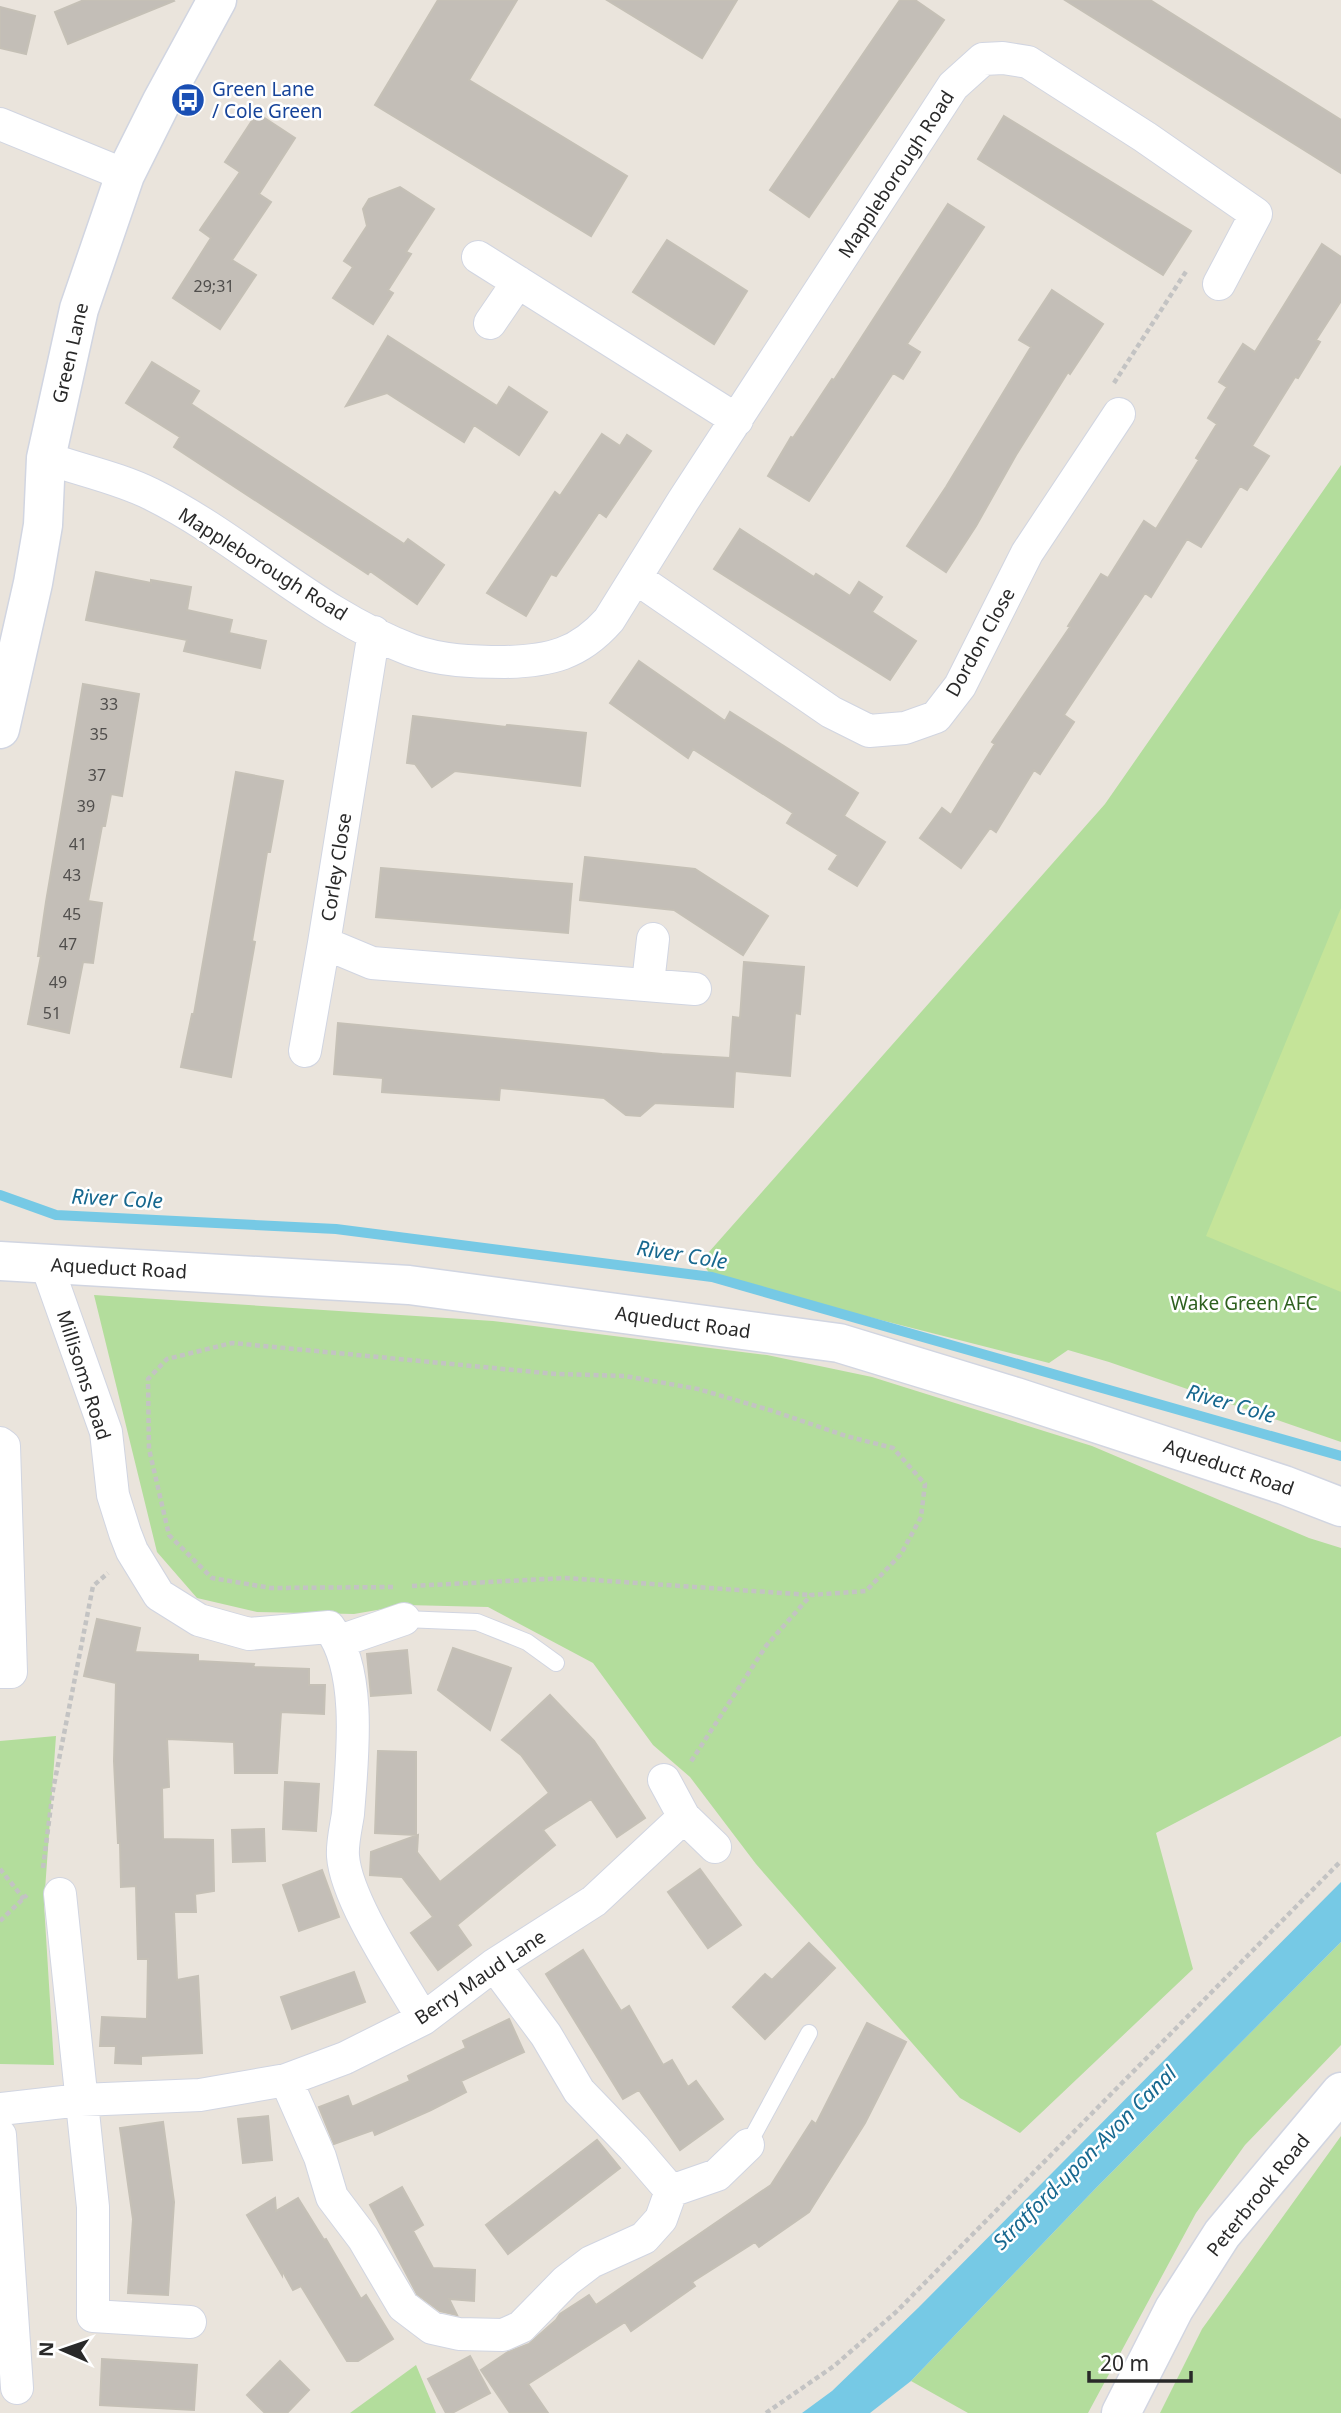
<svg xmlns="http://www.w3.org/2000/svg" width="1341" height="2413" font-family="'Noto Sans',sans-serif">
  <rect width="100%" height="100%" fill="#eae4dc"/>
  <path fill="#b3dd9c" d="M 1341,465 L 1341,1442 L 1109,1362 L 1068,1350 L 1049,1363 L 712,1277 L 701,1261 L 1105,804 Z
    M 94,1295 L 493,1321 L 767,1355 L 872,1377 L 1092,1446 L 1309,1538 L 1341,1548 L 1341,1736 L 1156,1833 L 1193,1969 L 1020,2133 L 960,2098 L 756,1864 L 690,1777 L 653,1745 L 593,1663 L 488,1607 L 406,1605 L 354,1614 L 257,1612 L 197,1598 L 157,1552 Z
    M 56,1736 L 44,1904 L 54,2065 L 0,2064 L 0,1741 Z
    M 1341,1942 L 1341,2045 L 1245,2145 L 1196,2213 L 1088,2413 L 968,2413 L 911,2381 L 1095,2189 Z
    M 1341,2136 L 1341,2413 L 1160,2413 L 1202,2329 Z
    M 416,2365 L 436,2413 L 350,2413 Z"/>
  <path fill="#c5e499" d="M 1341,908 L 1341,1292 L 1206,1236 Z"/>
  <path fill="#76c9e5" d="M 1341,1882 L 1341,1942 L 1095,2189 L 911,2381 L 870,2413 L 802,2413 L 832,2391 L 918,2308 Z"/>
  <g fill="none" stroke-linecap="round" stroke-linejoin="round">
    <path stroke="#76c9e5" stroke-width="10" d="M 0,1195 L 56,1215 L 336,1229 L 712,1277 L 1341,1456"/>
  </g>
  <path fill="#c3beb7" stroke="#c5c0b6" stroke-width="2" d="M 84,0 L 173,0 L 174,1 L 68,44 L 55,12 Z
    M 438,0 L 517,0 L 469,80 L 627,176 L 591,236 L 375,105 Z
    M 607,0 L 737,0 L 702,58 Z
    M 900,0 L 915,0 L 944,20 L 809,217 L 770,190 Z
    M 1065,0 L 1150,0 L 1341,120 L 1341,173 Z
    M 0,7 L 35,16 L 26,54 L 0,48 Z
    M 257,113 L 295,138 L 259,194 L 271,202 L 232,260 L 256,275 L 220,329 L 173,298 L 211,238 L 200,230 L 240,172 L 225,162 Z
    M 1004,116 L 1191,231 L 1163,275 L 978,159 Z
    M 400,187 L 434,209 L 406,252 L 411,254 L 388,290 L 393,293 L 373,324 L 333,298 L 353,267 L 344,261 L 367,226 L 363,209 L 369,199 Z
    M 948,204 L 984,227 L 907,344 L 920,352 L 903,379 L 893,373 L 809,501 L 768,476 L 791,437 L 793,438 L 832,379 L 834,380 Z
    M 667,240 L 747,291 L 714,344 L 633,292 Z
    M 1322,244 L 1341,257 L 1341,301 L 1316,340 L 1320,342 L 1298,378 L 1295,377 L 1252,446 L 1269,456 L 1247,490 L 1240,486 L 1201,547 L 1187,539 L 1151,597 L 1145,593 L 1064,715 L 1074,722 L 1040,774 L 1034,770 L 996,832 L 990,828 L 961,868 L 920,838 L 942,808 L 951,815 L 995,744 L 992,742 L 1070,627 L 1068,626 L 1101,574 L 1108,578 L 1144,521 L 1156,529 L 1199,460 L 1196,458 L 1217,424 L 1208,418 L 1227,387 L 1219,382 L 1243,344 L 1255,352 Z
    M 1052,290 L 1103,324 L 1070,374 L 1068,372 L 1016,455 L 976,526 L 946,572 L 907,546 L 946,487 L 1031,347 L 1019,340 Z
    M 388,336 L 497,406 L 509,387 L 547,412 L 519,455 L 474,425 L 464,442 L 387,393 L 346,406 Z
    M 152,362 L 199,391 L 191,404 L 404,544 L 408,539 L 444,565 L 417,604 L 370,571 L 368,574 L 174,447 L 180,437 L 126,403 Z
    M 602,434 L 620,446 L 627,435 L 651,451 L 606,517 L 599,512 L 556,576 L 551,574 L 526,616 L 487,593 L 555,492 L 560,496 Z
    M 740,529 L 814,577 L 816,574 L 850,596 L 859,582 L 882,597 L 872,612 L 916,641 L 890,680 L 714,569 Z
    M 96,572 L 151,583 L 151,580 L 191,587 L 187,610 L 232,620 L 229,633 L 266,641 L 260,668 L 184,651 L 187,640 L 86,620 Z
    M 639,661 L 725,721 L 730,712 L 858,793 L 844,816 L 885,842 L 857,886 L 829,869 L 838,855 L 787,823 L 793,813 L 693,749 L 688,758 L 610,703 Z
    M 83,684 L 139,694 L 122,796 L 111,794 L 105,826 L 102,826 L 88,901 L 102,903 L 93,963 L 83,962 L 69,1033 L 28,1024 L 41,956 L 38,956 L 46,902 Z
    M 413,716 L 506,727 L 507,725 L 586,733 L 580,786 L 455,771 L 432,787 L 415,764 L 407,763 Z
    M 236,772 L 283,781 L 270,852 L 267,852 L 252,941 L 255,942 L 231,1077 L 181,1067 L 192,1014 L 194,1014 Z
    M 585,857 L 695,869 L 768,916 L 743,955 L 674,910 L 580,900 Z
    M 381,868 L 572,884 L 568,933 L 376,917 Z
    M 744,962 L 804,967 L 800,1014 L 795,1013 L 790,1076 L 735,1071 L 733,1107 L 655,1103 L 640,1116 L 626,1115 L 604,1098 L 500,1088 L 499,1100 L 382,1092 L 383,1078 L 334,1074 L 338,1023 L 662,1054 L 730,1058 L 733,1017 L 740,1018 Z
    M 97,1619 L 140,1628 L 135,1652 L 198,1655 L 198,1661 L 254,1664 L 253,1667 L 309,1669 L 309,1685 L 325,1685 L 324,1714 L 281,1712 L 277,1773 L 235,1773 L 234,1742 L 167,1739 L 169,1787 L 162,1788 L 163,1839 L 213,1840 L 214,1891 L 195,1894 L 196,1912 L 174,1912 L 177,1980 L 198,1976 L 202,2053 L 141,2056 L 141,2064 L 115,2063 L 116,2046 L 100,2046 L 102,2017 L 147,2019 L 148,1959 L 138,1959 L 136,1886 L 121,1887 L 120,1843 L 118,1843 L 114,1761 L 116,1683 L 84,1676 Z
    M 453,1648 L 511,1668 L 490,1730 L 438,1690 Z
    M 407,1650 L 411,1693 L 371,1696 L 367,1654 Z
    M 550,1695 L 594,1741 L 645,1818 L 617,1837 L 591,1799 L 543,1830 L 555,1845 L 457,1925 L 471,1945 L 438,1970 L 411,1933 L 433,1917 L 402,1877 L 370,1875 L 371,1852 L 418,1835 L 417,1852 L 440,1882 L 549,1793 L 521,1755 L 502,1740 Z
    M 378,1751 L 416,1752 L 416,1835 L 375,1833 Z
    M 285,1782 L 319,1784 L 316,1831 L 283,1829 Z
    M 264,1829 L 265,1861 L 233,1862 L 232,1830 Z
    M 700,1869 L 741,1925 L 708,1948 L 668,1892 Z
    M 322,1870 L 339,1917 L 299,1931 L 283,1885 Z
    M 809,1943 L 835,1968 L 765,2039 L 733,2007 L 765,1974 L 772,1980 Z
    M 583,1950 L 621,2011 L 629,2006 L 663,2065 L 672,2060 L 688,2087 L 696,2081 L 723,2119 L 680,2150 L 639,2090 L 623,2099 L 546,1974 Z
    M 354,1972 L 365,2002 L 292,2029 L 281,1997 Z
    M 509,2019 L 524,2052 L 461,2081 L 466,2092 L 431,2110 L 375,2135 L 373,2130 L 334,2144 L 319,2107 L 348,2096 L 352,2107 L 410,2081 L 408,2076 L 466,2048 L 463,2041 Z
    M 867,2023 L 906,2042 L 865,2123 L 809,2212 L 759,2247 L 755,2242 L 692,2282 L 695,2286 L 631,2331 L 625,2322 L 528,2384 L 548,2413 L 510,2413 L 481,2370 L 508,2352 L 529,2344 L 556,2320 L 560,2314 L 589,2295 L 596,2305 L 771,2185 L 812,2121 L 816,2124 Z
    M 268,2116 L 272,2160 L 243,2163 L 238,2119 Z
    M 163,2122 L 174,2202 L 168,2295 L 128,2293 L 133,2219 L 120,2128 Z
    M 597,2140 L 620,2168 L 508,2254 L 486,2225 Z
    M 402,2187 L 423,2225 L 413,2231 L 433,2268 L 475,2270 L 474,2301 L 449,2299 L 457,2315 L 440,2311 L 417,2294 L 370,2205 Z
    M 275,2198 L 276,2211 L 298,2198 L 324,2240 L 326,2239 L 361,2299 L 366,2295 L 393,2339 L 358,2361 L 347,2361 L 301,2286 L 293,2290 L 282,2270 L 282,2275 L 247,2215 Z
    M 470,2356 L 490,2393 L 452,2413 L 446,2413 L 428,2379 Z
    M 102,2359 L 197,2365 L 194,2410 L 100,2405 Z
    M 280,2361 L 309,2390 L 287,2413 L 265,2413 L 247,2395 Z"/>
  <g fill="none" stroke-linecap="round" stroke-linejoin="round">
    <g stroke="#d1d5e1" stroke-width="18">
      <path id="lane" d="M 404,1619 L 477,1622 L 527,1642 L 556,1663
        M 748,2145 L 809,2033"/>
    </g>
    <g stroke="#d1d5e1" stroke-width="34">
      <path id="street" d="M 0,124 L 125,175
        M 478,257 L 737,420
        M 490,323 L 518,282
        M 46,458 C 80,470 119,478 151,494 C 242,539 315,614 411,650 C 441,661 473,662 505,662 C 550,661 579,654 609,620 L 683,501 L 953,86 L 983,59 L 1003,58 L 1028,62 L 1145,137 L 1256,214 L 1219,284
        M 636,578 L 831,712 L 869,731 L 905,728 L 936,717 L 960,686 L 1027,553 L 1119,414
        M 374,632 L 324,943 L 372,963 L 695,989
        M 648,983 L 653,939
        M 305,1051 L 324,943
        M 46,1263 L 106,1432 L 113,1495 L 125,1533 L 132,1551 L 159,1595 L 199,1620 L 249,1634 L 329,1627 C 363,1671 352,1761 348,1814 C 346,1827 342,1843 343,1856 C 346,1900 400,1979 423,2019
        M 0,1443 L 4,1446 L 11,1672 L 0,1672
        M 340,1641 L 404,1619
        M 664,1780 L 684,1817 L 715,1847
        M 60,1894 L 93,2207 L 93,2316 L 190,2322
        M 286,2080 L 320,2157 L 332,2197 L 363,2238 L 403,2306 L 432,2328 L 459,2334 L 503,2335 L 521,2327 L 566,2281 L 591,2262 L 644,2238 L 661,2219 L 671,2191 L 634,2148 L 579,2091 L 546,2035 L 494,1965
        M 0,2109 L 81,2100 L 200,2095 L 286,2080 L 345,2058 L 423,2019 L 494,1965 L 594,1901 L 684,1817
        M 0,2135 L 17,2388
        M 671,2191 L 717,2175 L 748,2145"/>
    </g>
    <g stroke="#d1d5e1" stroke-width="41">
      <path id="secondary" d="M 0,729 L 33,583 L 43,525 L 46,458 L 79,309 L 125,175 L 162,101 L 217,0
        M 0,1261 L 409,1285 L 839,1343 L 1016,1397 L 1284,1485 L 1341,1507
        M 1121,2413 L 1174,2309 L 1222,2234 L 1341,2092"/>
    </g>
    <path stroke="#c3c3c3" stroke-width="4.5" stroke-dasharray="5 3.5" stroke-linecap="butt" d="M 1114,383 L 1187,270
      M 412,1586 L 565,1578 L 811,1595
      M 393,1587 L 271,1588 L 212,1578 L 169,1535 L 149,1449 L 148,1379 L 167,1359 L 232,1343 L 556,1374 L 625,1376 L 698,1389 L 773,1411 L 846,1436 L 893,1448 L 925,1484 L 921,1517 L 901,1554 L 866,1591 L 811,1595 L 766,1646 L 690,1763
      M 43,1868 L 53,1790 L 93,1586 L 108,1573
      M 0,1869 L 24,1899
      M 0,1921 L 27,1895
      M 766,2413 L 834,2366 L 896,2312 L 1341,1861"/>
    <use href="#lane" stroke="#fff" stroke-width="16"/>
    <use href="#street" stroke="#fff" stroke-width="32"/>
    <use href="#secondary" stroke="#fff" stroke-width="38"/>
  </g>
  <defs>
    <g id="bus-disc" transform="scale(1.75)"><circle r="9.5" fill="#1a4fb4" stroke="#fff"/><path d="M-5-6H5V4H4V6H2V4H-2V6H-4V4H-5ZM-3.5-4V0h7V-4ZM-3.5 1.2v1.5H-2V1.2ZM2 1.2v1.5H3.5V1.2Z" fill="#fff"/></g>
  </defs>
  <g fill-rule="evenodd">
    <use href="#bus-disc" x="188" y="100"/>
  </g>
  <g text-anchor="middle" stroke-width="5" stroke-linejoin="round" paint-order="stroke">
    <g font-size="16" fill="#504e4c">
      <text x="214" y="292">29;31</text>
      <text x="109" y="710">33</text>
      <text x="99" y="740">35</text>
      <text x="97" y="781">37</text>
      <text x="86" y="812">39</text>
      <text x="78" y="850">41</text>
      <text x="72" y="881">43</text>
      <text x="72" y="920">45</text>
      <text x="68" y="950">47</text>
      <text x="58" y="988">49</text>
      <text x="52" y="1019">51</text>
    </g>
    <g font-size="19" fill="#164399" stroke="#fff" text-anchor="start">
      <text x="212" y="96">Green Lane<tspan x="212" dy="22">/ Cole Green</tspan></text>
    </g>
    <g font-size="19" fill="#292929" stroke="#fff">
      <text transform="translate(896 174) rotate(-57)" y="7">Mappleborough Road</text>
      <text transform="translate(70 353) rotate(-77)" y="7">Green Lane</text>
      <text transform="translate(263 564) rotate(32)" y="7">Mappleborough Road</text>
      <text transform="translate(980 642) rotate(-61)" y="7">Dordon Close</text>
      <text transform="translate(336 867) rotate(-81)" y="7">Corley Close</text>
      <text transform="translate(119 1268) rotate(3)" y="7">Aqueduct Road</text>
      <text transform="translate(683 1322) rotate(8)" y="7">Aqueduct Road</text>
      <text transform="translate(84 1375) rotate(72)" y="7">Millisoms Road</text>
      <text transform="translate(1229 1467) rotate(19)" y="7">Aqueduct Road</text>
      <text transform="translate(480 1977) rotate(-34)" y="7">Berry Maud Lane</text>
      <text transform="translate(1258 2195) rotate(-51)" y="7">Peterbrook Road</text>
    </g>
    <g font-size="19" fill="#2e601f" stroke="#fff">
      <text x="1244" y="1310">Wake Green AFC</text>
    </g>
    <g font-size="21" font-style="italic" fill="#17688f" stroke="#fff">
      <text transform="translate(117 1199) rotate(3)" y="7">River Cole</text>
      <text transform="translate(682 1255) rotate(9)" y="7">River Cole</text>
      <text transform="translate(1231 1404) rotate(16)" y="7">River Cole</text>
      <text transform="translate(1085 2158) rotate(-45)" y="7">Stratford-upon-Avon Canal</text>
    </g>
  </g>
  <g transform="translate(63 2350) rotate(272)" stroke="#ffffff" stroke-width="5" paint-order="stroke">
  <path d="M0-5L12 26L0 18L-12 26Z" fill="#292929"/>
  <text y="-10" font-size="19" font-weight="bold" text-anchor="middle" fill="#292929">N</text>
  </g>
  <path d="M1089 2371v10h102v-10" fill="none" stroke="#292929" stroke-width="3.5"/>
  <text x="1100" y="2371" font-size="21" fill="#292929" stroke="#ffffff" stroke-width="5" paint-order="stroke">20 m</text>
</svg>
